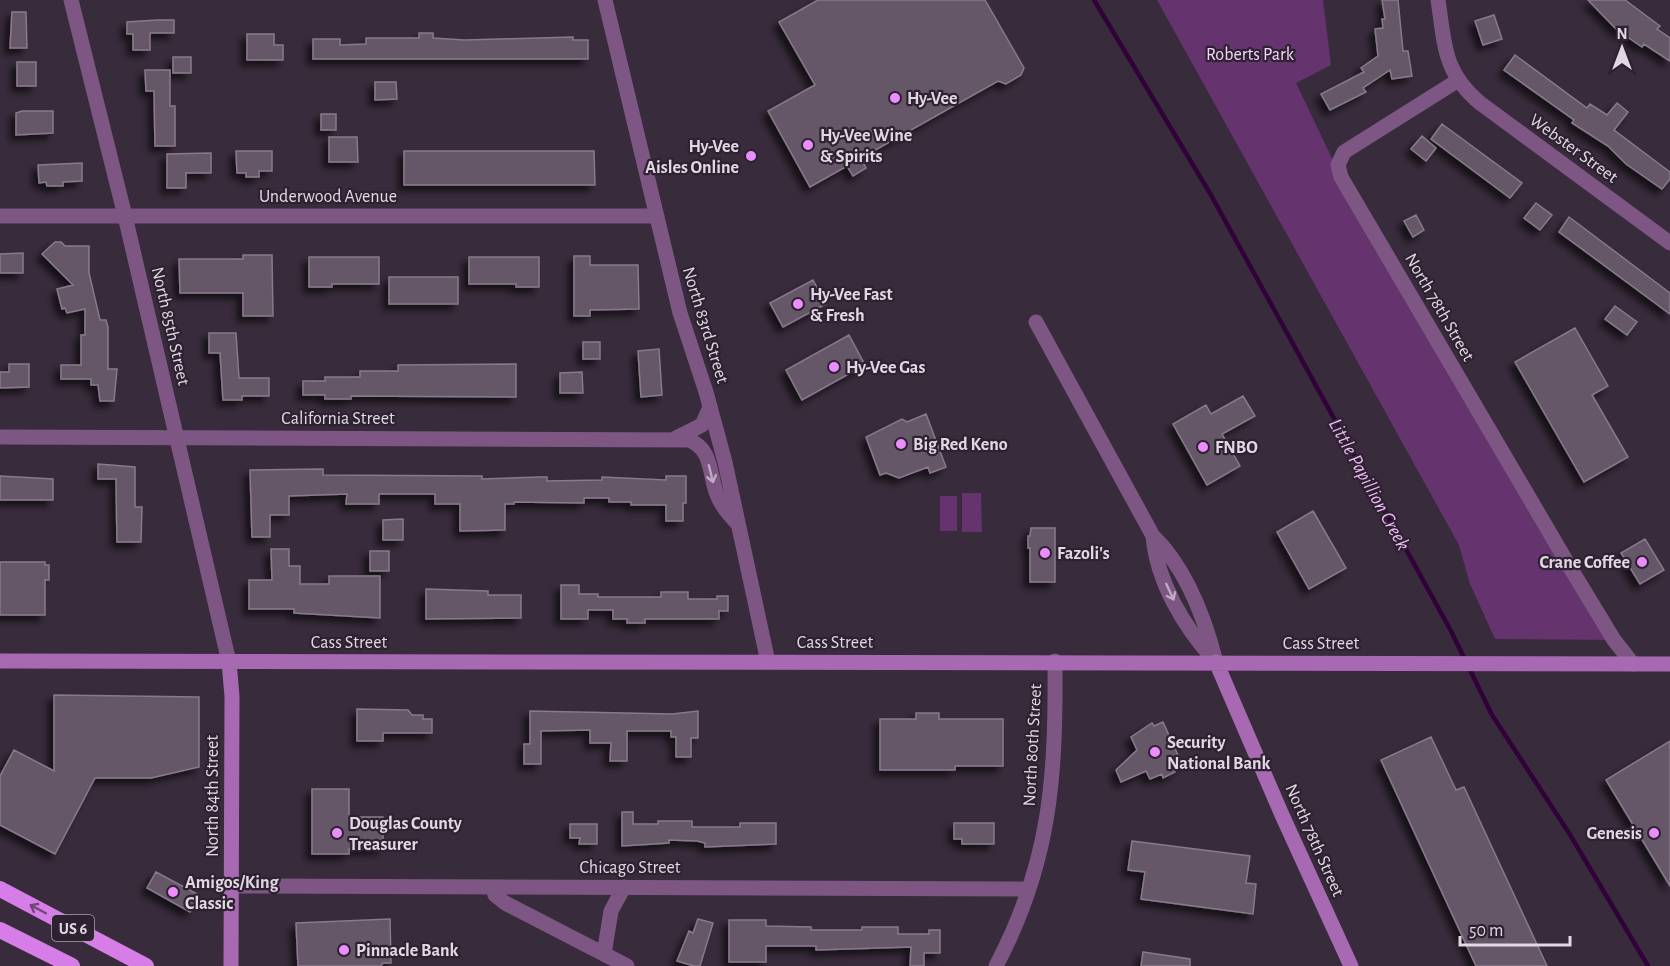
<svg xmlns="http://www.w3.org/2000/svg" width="1670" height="966" font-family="'Alegreya Sans',sans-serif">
  <defs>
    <filter id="shadow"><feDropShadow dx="-5.5" dy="5.5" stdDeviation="3" flood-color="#0009"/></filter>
  </defs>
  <rect width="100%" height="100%" fill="#382b3b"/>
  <path fill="#65336e" d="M 1157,0 L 1323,0 L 1331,65 L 1296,83 L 1341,177 L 1614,640 L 1495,639 L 1470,584 L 1459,545 Z
    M 962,493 L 981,493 L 982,532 L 962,532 Z
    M 940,496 L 957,496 L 957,531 L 940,531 Z"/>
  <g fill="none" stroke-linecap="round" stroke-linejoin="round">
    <path stroke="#310239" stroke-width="4.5" d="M 1094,0 L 1211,195 L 1451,631 L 1492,715 L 1569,833 L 1648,966"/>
  </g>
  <path fill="#655668" stroke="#89798c" stroke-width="1.5" filter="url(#shadow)" d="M 818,0 L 985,0 L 1024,68 L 1021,75 L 1006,84 L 998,81 L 861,158 L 866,168 L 853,176 L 847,166 L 810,187 L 768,111 L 815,85 L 779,22 Z
    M 1382,0 L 1398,0 L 1403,51 L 1408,51 L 1412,76 L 1392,79 L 1390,70 L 1363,88 L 1366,92 L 1330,110 L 1321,94 L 1364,72 L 1361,68 L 1378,56 L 1375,29 L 1383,28 L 1382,19 L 1385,19 Z
    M 1588,0 L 1625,0 L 1660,26 L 1657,29 L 1670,38 L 1670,61 L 1644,44 L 1642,47 L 1616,29 Z
    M 12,12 L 26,12 L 27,48 L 10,48 Z
    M 1494,15 L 1502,39 L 1483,45 L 1475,21 Z
    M 157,20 L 174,20 L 174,33 L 150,33 L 150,50 L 133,50 L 133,34 L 127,34 L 127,22 Z
    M 419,33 L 433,33 L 433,38 L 464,40 L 573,37 L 573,40 L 588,40 L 588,59 L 313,59 L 313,39 L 340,39 L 340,45 L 366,44 L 366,38 L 419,38 Z
    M 247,34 L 274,34 L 274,45 L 283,45 L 283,60 L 247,60 Z
    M 1515,55 L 1587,108 L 1590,104 L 1607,115 L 1617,103 L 1628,112 L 1614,130 L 1670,172 L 1670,179 L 1662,189 L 1626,164 L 1608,146 L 1572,123 L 1574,120 L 1504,70 Z
    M 173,57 L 191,57 L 191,73 L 173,73 Z
    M 17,62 L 36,62 L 36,86 L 17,86 Z
    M 145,70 L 170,70 L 170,106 L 175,106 L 175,146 L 155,146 L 154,91 L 146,91 Z
    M 375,82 L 396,82 L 397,99 L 375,100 Z
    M 22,111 L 53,111 L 53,133 L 16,135 L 16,113 Z
    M 321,114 L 336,114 L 336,130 L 321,130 Z
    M 1442,124 L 1522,183 L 1510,198 L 1431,139 Z
    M 1422,136 L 1436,148 L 1426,161 L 1411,149 Z
    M 329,137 L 357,137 L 358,162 L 329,162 Z
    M 236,151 L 272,151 L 272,171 L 259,171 L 259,177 L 246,177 L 246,173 L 237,173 Z
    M 404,151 L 594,151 L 595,185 L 404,185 Z
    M 211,153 L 211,173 L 186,173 L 186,188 L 167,188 L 167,154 Z
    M 82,163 L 82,181 L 63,182 L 63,186 L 47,186 L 46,182 L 39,183 L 38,165 Z
    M 1536,203 L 1552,215 L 1540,230 L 1524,218 Z
    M 1416,215 L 1424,230 L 1413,237 L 1404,221 Z
    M 1569,217 L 1670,293 L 1670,314 L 1559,232 Z
    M 55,242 L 61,242 L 65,246 L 89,246 L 89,273 L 100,320 L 106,320 L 108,327 L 108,369 L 117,369 L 114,401 L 100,401 L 98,385 L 91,385 L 91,379 L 61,379 L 61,365 L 81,365 L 81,335 L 85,335 L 85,309 L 67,313 L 65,308 L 62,309 L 57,289 L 73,285 L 42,254 Z
    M 23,253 L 23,273 L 0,273 L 0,254 Z
    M 243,255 L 272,255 L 273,316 L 243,316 L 243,293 L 180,293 L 179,259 L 243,259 Z
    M 574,256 L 590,256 L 590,265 L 638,265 L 639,309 L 590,310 L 590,316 L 574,316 Z
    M 309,257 L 379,257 L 379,284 L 332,284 L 332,287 L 309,287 Z
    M 469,257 L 539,257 L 539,287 L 516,287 L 516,284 L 469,284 Z
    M 389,277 L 458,277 L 458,304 L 389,304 Z
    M 813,280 L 826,304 L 783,327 L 770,303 Z
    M 1615,306 L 1637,322 L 1627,335 L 1605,319 Z
    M 1575,328 L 1608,386 L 1592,395 L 1628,457 L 1584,482 L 1515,362 Z
    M 209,333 L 236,333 L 239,378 L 269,378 L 269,396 L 242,396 L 242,400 L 223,400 L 220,353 L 209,353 Z
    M 849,335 L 865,365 L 802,400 L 786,370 Z
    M 583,342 L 600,342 L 600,359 L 583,359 Z
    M 659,349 L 662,395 L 641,397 L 638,351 Z
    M 9,364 L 29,364 L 29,387 L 0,388 L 0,372 L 9,372 Z
    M 516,364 L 516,397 L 351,396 L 351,399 L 325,399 L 325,395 L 303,395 L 303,381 L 325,381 L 325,377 L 360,377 L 360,371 L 398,371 L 398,365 Z
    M 582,372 L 583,393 L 560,393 L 560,373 Z
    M 1243,396 L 1255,416 L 1222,434 L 1240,466 L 1207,485 L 1173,424 L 1206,405 L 1211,414 Z
    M 926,414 L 946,467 L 930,473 L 928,467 L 899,478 L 886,473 L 880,475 L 866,437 L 902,419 L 907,422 Z
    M 98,464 L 135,467 L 135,507 L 142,507 L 141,542 L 117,542 L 116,479 L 98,479 Z
    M 323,469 L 323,475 L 482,476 L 482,479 L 539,477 L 547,477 L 547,481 L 602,480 L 602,477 L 666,480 L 666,476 L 686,476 L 686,503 L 683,503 L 683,521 L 666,521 L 666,505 L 631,505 L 631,502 L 609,502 L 609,498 L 584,498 L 584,503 L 514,502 L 514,504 L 505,504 L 505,530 L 460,531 L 460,504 L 435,504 L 435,494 L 379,494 L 379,504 L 346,504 L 347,494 L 289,496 L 289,515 L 270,515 L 270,537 L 252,537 L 250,470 Z
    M 0,476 L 53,479 L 53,500 L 0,500 Z
    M 1313,511 L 1346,568 L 1309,589 L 1277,532 Z
    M 403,519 L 403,540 L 383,540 L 383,520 Z
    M 1031,528 L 1055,528 L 1055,582 L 1030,582 L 1030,548 L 1028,548 L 1028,536 L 1030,536 Z
    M 1645,539 L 1664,570 L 1640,584 L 1621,553 Z
    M 271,549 L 289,549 L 289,566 L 300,566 L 300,584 L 329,584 L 329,576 L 380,576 L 380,618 L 294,613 L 294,609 L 249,609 L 249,580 L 272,580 Z
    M 370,551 L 389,551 L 389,571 L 370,571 Z
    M 0,562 L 45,562 L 45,565 L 49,565 L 49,580 L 45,580 L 45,615 L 0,615 Z
    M 561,585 L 579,585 L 579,594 L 598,594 L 598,597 L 661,597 L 661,592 L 688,592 L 688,599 L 717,599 L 717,596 L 728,596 L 728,611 L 719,611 L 719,619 L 645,619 L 645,623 L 627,623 L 627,619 L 613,619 L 613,610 L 588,610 L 588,619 L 561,619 Z
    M 426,589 L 488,591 L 488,595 L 521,595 L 521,618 L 426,619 Z
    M 54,695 L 199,697 L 199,767 L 151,778 L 95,778 L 55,854 L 0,825 L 0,776 L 14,750 L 54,771 Z
    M 357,709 L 408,710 L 412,715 L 423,715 L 423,719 L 432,719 L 432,733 L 383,733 L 383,741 L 357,741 Z
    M 530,711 L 672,714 L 698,711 L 698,738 L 691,738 L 691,757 L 676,757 L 676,737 L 671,737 L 671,731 L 627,731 L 627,761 L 610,761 L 611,743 L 590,743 L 590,730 L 541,731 L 541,764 L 524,764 L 524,744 L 530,744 Z
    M 916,713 L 939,713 L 939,719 L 1003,719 L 1003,766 L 955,766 L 955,770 L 880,770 L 880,719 L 916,719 Z
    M 1163,722 L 1182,764 L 1173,769 L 1175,772 L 1163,778 L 1162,774 L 1150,779 L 1146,771 L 1121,782 L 1116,770 L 1137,750 L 1131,737 L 1152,723 L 1154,726 Z
    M 1431,737 L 1456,790 L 1464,787 L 1547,966 L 1476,966 L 1381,760 Z
    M 1670,741 L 1670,886 L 1606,780 Z
    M 312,789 L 349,789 L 349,817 L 383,817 L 383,849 L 349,849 L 349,854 L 312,854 Z
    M 622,812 L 633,812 L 633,824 L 658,824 L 658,821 L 692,821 L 692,827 L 740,827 L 740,823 L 776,823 L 776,844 L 705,847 L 705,843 L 697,841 L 669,840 L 669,843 L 622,846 Z
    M 954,823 L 994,823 L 994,844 L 962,844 L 962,839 L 954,839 Z
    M 570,824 L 597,824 L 597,844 L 579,844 L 580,838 L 570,838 Z
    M 1132,841 L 1250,856 L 1246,883 L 1256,884 L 1253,914 L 1141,899 L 1145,872 L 1128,870 Z
    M 156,872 L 199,895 L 190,912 L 147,888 Z
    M 390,919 L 391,963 L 383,963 L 381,966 L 298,966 L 296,923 Z
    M 698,919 L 713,923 L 700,966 L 694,966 L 677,961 L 689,931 L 693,933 Z
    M 729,920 L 766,920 L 766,926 L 811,927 L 811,930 L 862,930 L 862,927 L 898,927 L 898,934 L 929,934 L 929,930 L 940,930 L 940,953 L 924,953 L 924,966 L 910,966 L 911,947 L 816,950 L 816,946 L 766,946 L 766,962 L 729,962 Z
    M 1143,952 L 1190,959 L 1190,966 L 1141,966 Z"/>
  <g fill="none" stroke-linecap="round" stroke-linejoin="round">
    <path stroke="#7d5684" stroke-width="15" d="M 1438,0 C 1445,45 1443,72 1480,103 L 1670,243
      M 1457,81 L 1344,152 L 1338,165 L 1341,177 L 1571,569 L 1614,640 L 1633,664
      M 0,216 L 657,216
      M 1036,322 L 1153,536 C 1186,568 1205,619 1216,662
      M 0,437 L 689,440 C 712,449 709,472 716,492 C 720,505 729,515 738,524
      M 676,438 L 702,425 L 710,407
      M 1153,536 C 1157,582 1184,627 1214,660
      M 231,886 L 1029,889
      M 493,887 L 495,895 L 505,903 L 627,966
      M 604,954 L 611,911 L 624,887
      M 996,966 C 1051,862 1056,776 1055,661"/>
    <path stroke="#7d5684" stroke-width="15" d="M 71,0 L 125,216 L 229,662
      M 605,0 L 680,313 L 706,392 L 725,462 L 768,662"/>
    <path stroke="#a869b3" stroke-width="15" d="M 0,661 L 1670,664
      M 229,662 L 232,696 L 231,966
      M 1216,662 L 1282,815 L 1351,966"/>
    <path stroke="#d77de8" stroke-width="16" d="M 0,889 L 146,966
      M 0,930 L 72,966"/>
  </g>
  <defs><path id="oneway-shaft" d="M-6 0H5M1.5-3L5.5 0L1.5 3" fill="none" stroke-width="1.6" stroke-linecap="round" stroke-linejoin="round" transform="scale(1.5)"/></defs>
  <g stroke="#beaac2">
    <use href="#oneway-shaft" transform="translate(711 474) rotate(76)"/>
    <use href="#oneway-shaft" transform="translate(1170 592) rotate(65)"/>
  </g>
  <use stroke="#72467a" href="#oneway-shaft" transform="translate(38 909) rotate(-152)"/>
  <g fill="#eb8dfc" stroke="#2e2131" stroke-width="2">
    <circle cx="895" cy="98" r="6"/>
    <circle cx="808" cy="145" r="6"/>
    <circle cx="751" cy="156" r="6"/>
    <circle cx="798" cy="304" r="6"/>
    <circle cx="834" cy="367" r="6"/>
    <circle cx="901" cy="444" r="6"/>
    <circle cx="1203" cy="447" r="6"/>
    <circle cx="1045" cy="553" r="6"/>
    <circle cx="1642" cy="562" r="6"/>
    <circle cx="1155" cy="752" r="6"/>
    <circle cx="337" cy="833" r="6"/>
    <circle cx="1654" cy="833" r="6"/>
    <circle cx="173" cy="892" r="6"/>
    <circle cx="344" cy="950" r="6"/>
  </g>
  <g text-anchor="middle" stroke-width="4.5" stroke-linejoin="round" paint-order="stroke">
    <rect fill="#2e2131" stroke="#aba1ae" stroke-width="1.5" x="52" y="915" width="42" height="26" rx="4.5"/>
    <g font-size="16" font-weight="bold" fill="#e1d8e3">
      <text x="73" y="934">US 6</text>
    </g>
    <g font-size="18" fill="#f6d5fc" stroke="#2e2131">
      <text x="1250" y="60">Roberts Park</text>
    </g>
    <g font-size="18" font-weight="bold" fill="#e1d8e3" stroke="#2e2131" text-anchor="start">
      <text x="907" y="104">Hy-Vee</text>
      <text x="820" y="141">Hy-Vee Wine<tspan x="820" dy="21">&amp; Spirits</tspan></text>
      <text x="739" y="152" text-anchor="end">Hy-Vee<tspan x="739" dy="21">Aisles Online</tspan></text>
      <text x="810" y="300">Hy-Vee Fast<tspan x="810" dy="21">&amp; Fresh</tspan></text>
      <text x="846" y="373">Hy-Vee Gas</text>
      <text x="913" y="450">Big Red Keno</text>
      <text x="1215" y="453">FNBO</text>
      <text x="1057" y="559">Fazoli's</text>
      <text x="1630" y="568" text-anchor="end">Crane Coffee</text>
      <text x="1167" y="748">Security<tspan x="1167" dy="21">National Bank</tspan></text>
      <text x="349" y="829">Douglas County<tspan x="349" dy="21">Treasurer</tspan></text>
      <text x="1642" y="839" text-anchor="end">Genesis</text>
      <text x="185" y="888">Amigos/King<tspan x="185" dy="21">Classic</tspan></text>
      <text x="356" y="956">Pinnacle Bank</text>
    </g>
    <g font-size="18" fill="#e1d8e3" stroke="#2e2131">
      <text transform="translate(1574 148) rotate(36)" y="6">Webster Street</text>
      <text x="328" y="202">Underwood Avenue</text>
      <text transform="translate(1440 307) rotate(60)" y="6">North 78th Street</text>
      <text transform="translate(706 325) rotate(73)" y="6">North 83rd Street</text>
      <text transform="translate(171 326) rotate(77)" y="6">North 85th Street</text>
      <text x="338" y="424">California Street</text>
      <text x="349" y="648">Cass Street</text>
      <text x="835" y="648">Cass Street</text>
      <text x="1321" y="649">Cass Street</text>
      <text transform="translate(1032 745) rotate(-87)" y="6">North 80th Street</text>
      <text transform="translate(212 796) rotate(-90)" y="6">North 84th Street</text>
      <text transform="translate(1315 840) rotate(66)" y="6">North 78th Street</text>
      <text x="630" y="873">Chicago Street</text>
    </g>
    <g font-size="20" font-style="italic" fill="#eebcf7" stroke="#2e2131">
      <text transform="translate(1370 484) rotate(61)" y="7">Little Papillion Creek</text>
    </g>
  </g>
  <g transform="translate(1622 48)" stroke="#2e2131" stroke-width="4.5" paint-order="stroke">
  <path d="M0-4.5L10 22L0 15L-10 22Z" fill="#e1d8e3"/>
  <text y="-9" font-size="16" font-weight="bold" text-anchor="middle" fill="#e1d8e3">N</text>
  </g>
  <path d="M1460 936v9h110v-9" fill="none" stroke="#e1d8e3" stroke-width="3"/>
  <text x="1469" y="936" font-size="18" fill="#e1d8e3" stroke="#2e2131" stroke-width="4.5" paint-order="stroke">50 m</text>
</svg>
